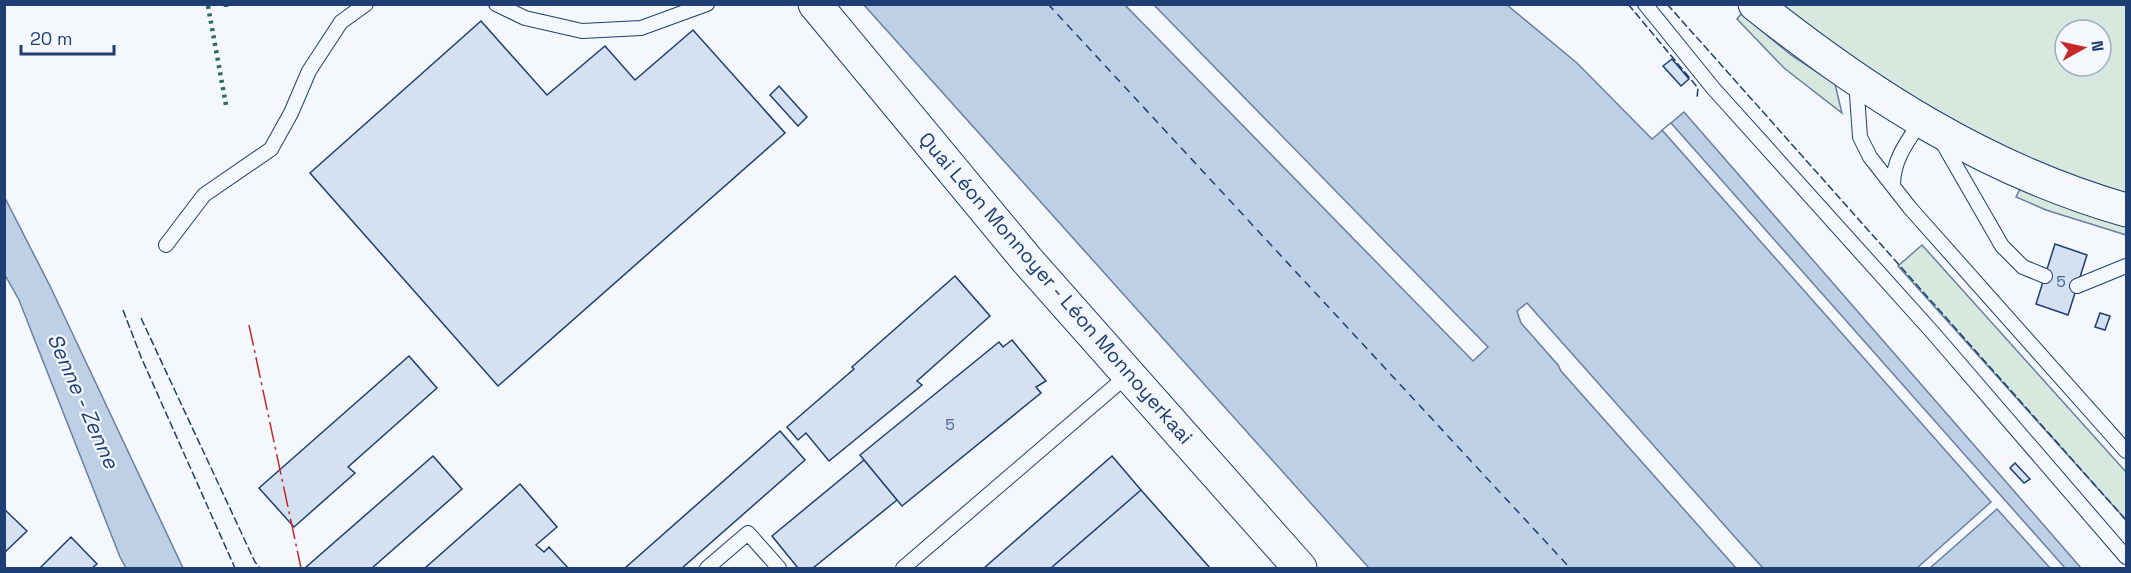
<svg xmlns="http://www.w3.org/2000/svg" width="2131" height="573" font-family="'Space Grotesk',sans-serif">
  <rect width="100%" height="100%" fill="#f4f7fb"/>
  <path fill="#d7e8df" stroke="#687fa3" stroke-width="1.5" fill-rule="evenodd" d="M 1776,5 L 2126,5 L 2126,196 L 1995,146 L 1917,104 ZM 2065,30 L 2101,30 L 2101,66 L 2065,66 Z
    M 1741,14 L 1791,55 L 1835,84 L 1842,113 L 1784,68 L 1737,19 Z
    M 2021,187 L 2100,218 L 2126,226 L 2126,235 L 2046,210 L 2016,197 Z
    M 1922,245 L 2126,472 L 2126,520 L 1898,266 Z"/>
  <path fill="#bed0e5" stroke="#687fa3" stroke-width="1.5" d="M 864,5 L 1507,5 L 1577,63 L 1652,139 L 1684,112 L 2081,568 L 1369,568 Z
    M 4,196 L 51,288 L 183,568 L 126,568 L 120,557 L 19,300 L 5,275 Z"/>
  <path fill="#f4f7fb" stroke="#687fa3" stroke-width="1.5" d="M 1125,5 L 1154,5 L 1488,347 L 1473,361 Z
    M 1671,123 L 2065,568 L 2050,568 L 1997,509 L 1930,568 L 1917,568 L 1991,502 L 1662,130 Z
    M 1527,303 L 1742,545 L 1763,568 L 1736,568 L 1561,371 L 1558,365 L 1521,323 L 1517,311 Z"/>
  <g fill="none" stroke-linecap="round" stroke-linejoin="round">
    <path stroke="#1d3f73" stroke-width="1.5" stroke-dasharray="8 6" stroke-linecap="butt" d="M 1048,4 L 1570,568"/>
  </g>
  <path fill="#d5e0f0" stroke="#1d3f73" stroke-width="1.5" d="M 481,21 L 547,95 L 605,46 L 635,80 L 693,30 L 785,133 L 498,386 L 310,173 Z
    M 1672,59 L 1689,79 L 1681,86 L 1663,66 Z
    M 779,86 L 807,117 L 798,126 L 770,95 Z
    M 2055,244 L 2087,255 L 2068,315 L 2036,304 Z
    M 955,276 L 990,316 L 917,381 L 922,385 L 829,461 L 806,433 L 798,440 L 787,427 L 854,369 L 852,367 Z
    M 2100,313 L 2110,316 L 2105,330 L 2095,327 Z
    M 1012,340 L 1046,381 L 1036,387 L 1041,393 L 902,506 L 860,455 L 999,342 L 1003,347 Z
    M 409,356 L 437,388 L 348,467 L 355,473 L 294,527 L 259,488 Z
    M 780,431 L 805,460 L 682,568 L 625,568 Z
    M 433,456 L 462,489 L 372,568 L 305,568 Z
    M 1112,456 L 1141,490 L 1051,568 L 984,568 Z
    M 864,460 L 897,500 L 813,568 L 798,568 L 772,536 Z
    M 2015,463 L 2030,479 L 2024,483 L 2010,468 Z
    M 520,484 L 557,527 L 536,545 L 544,552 L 549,547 L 568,568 L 425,568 Z
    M 1141,490 L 1210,568 L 1051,568 Z
    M 4,509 L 27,531 L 4,553 Z
    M 71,537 L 97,564 L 92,568 L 40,568 Z"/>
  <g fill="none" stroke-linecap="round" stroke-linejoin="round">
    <g stroke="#1d3f73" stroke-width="16">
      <path id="lane" d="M 496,4 L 525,18 L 582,31 L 641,28 L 707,4
        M 1645,4 L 1713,88 L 1934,334 L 2126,557
        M 1856,81 L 1860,137 L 1870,157 L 1910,208 L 2126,451
        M 1941,140 L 2002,246 L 2023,267 L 2045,276
        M 1893,185 C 1893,160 1907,142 1921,121
        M 166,245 L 204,195 L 271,149 L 291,113 L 309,71 L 341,22 L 366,4
        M 2077,286 L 2126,266
        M 707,568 L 748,533 L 779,568
        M 903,568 L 1129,374"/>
    </g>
    <g stroke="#1d3f73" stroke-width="35">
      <path id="secondary" d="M 1755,4 C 1868,94 1986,170 2126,210"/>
    </g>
    <g stroke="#1d3f73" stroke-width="35">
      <path id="primary" d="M 815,4 L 1027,260 L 1300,568"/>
    </g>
    <use href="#lane" stroke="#f4f7fb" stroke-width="14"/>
    <use href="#secondary" stroke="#f4f7fb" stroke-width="33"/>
    <use href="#primary" stroke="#f4f7fb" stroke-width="33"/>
    <path stroke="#2c6c60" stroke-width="4.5" stroke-dasharray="3 4.5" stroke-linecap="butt" d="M 226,4 L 226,7
      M 208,6 L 226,105"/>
    <path stroke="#1d3f73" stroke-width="1.5" stroke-dasharray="8 3" stroke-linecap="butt" d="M 1628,4 L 1698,88 L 1697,98
      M 1667,4 L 2126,520
      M 123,310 L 141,357 L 235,568
      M 141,318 L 255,562 L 260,568"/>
    <path stroke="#c62828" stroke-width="1.5" stroke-dasharray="21 4.5 3 4.5" stroke-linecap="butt" d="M 249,325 L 301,568"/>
  </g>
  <g text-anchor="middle" stroke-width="4.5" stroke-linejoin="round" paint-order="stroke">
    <g font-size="16" fill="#4b6792">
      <text x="2061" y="287">5</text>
      <text x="950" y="430">5</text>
    </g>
    <g font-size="20" fill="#1d3f73" stroke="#f4f7fb">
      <text transform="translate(1056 288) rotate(49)" y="7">Quai Léon Monnoyer - Léon Monnoyerkaai</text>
    </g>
    <g font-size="21" font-style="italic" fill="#1d3f73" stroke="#f4f7fb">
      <text transform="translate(83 401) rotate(66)" y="7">Senne - Zenne</text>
    </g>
  </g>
  <rect width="2131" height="573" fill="none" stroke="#1d3f73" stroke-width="12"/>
  <g transform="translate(2083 48) rotate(82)"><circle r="28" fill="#f4f7fb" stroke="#9eadc5" stroke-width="1.5"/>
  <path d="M0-4.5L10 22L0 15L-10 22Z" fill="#c62828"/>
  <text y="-9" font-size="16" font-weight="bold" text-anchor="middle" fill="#1d3f73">N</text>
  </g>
  <path d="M21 45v9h93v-9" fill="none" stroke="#1d3f73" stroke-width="3"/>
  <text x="30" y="45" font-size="18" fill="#1d3f73" stroke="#f4f7fb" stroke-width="4.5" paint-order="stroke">20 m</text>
</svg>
